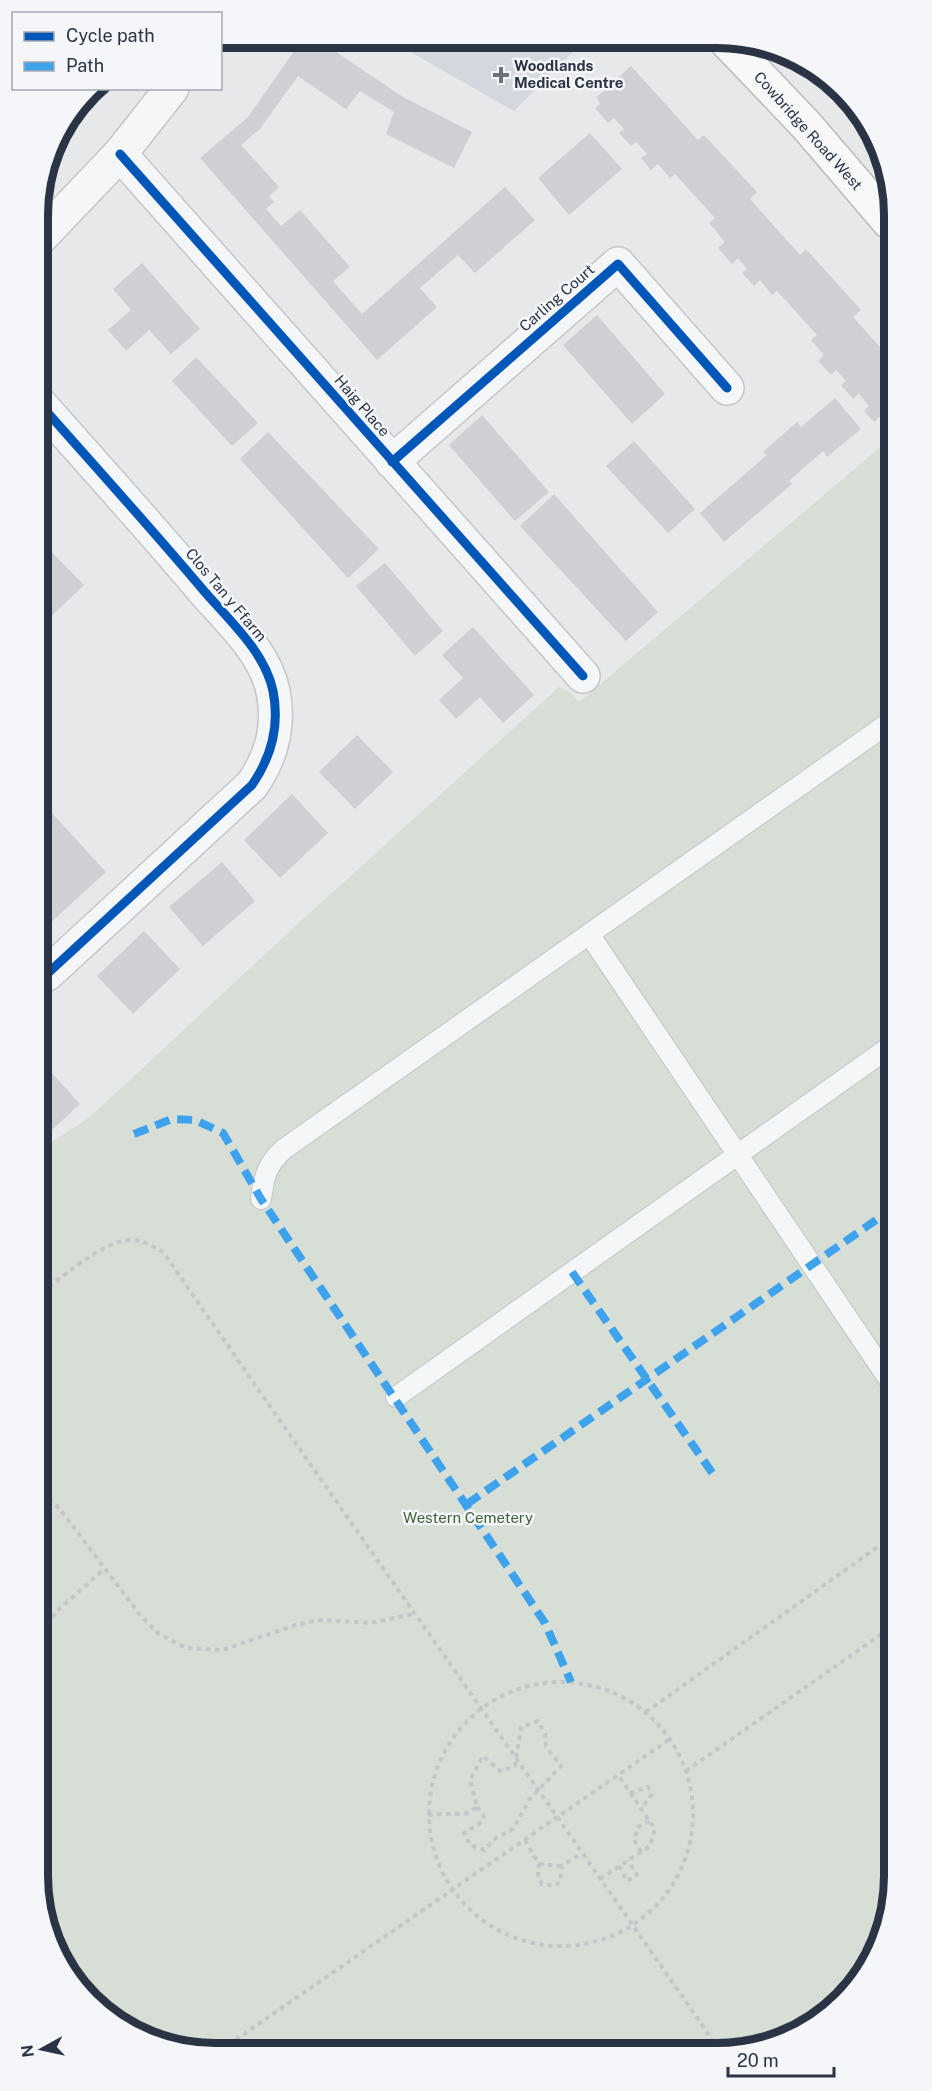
<svg xmlns="http://www.w3.org/2000/svg" width="932" height="2091" font-family="'Public Sans',sans-serif">
  <rect width="100%" height="100%" fill="#e6e8ea"/>
  <path fill="#d4d7dd" d="M 388,39 L 585,40 L 514,111 Z"/>
  <path fill="#d6ded6" d="M 889,440 L 894,1888 L 881,1944 L 851,1993 L 815,2024 L 763,2047 L 181,2050 L 98,2009 L 44,1922 L 41,1149 L 90,1117 L 290,931 L 559,687 L 569,691 L 579,702 Z"/>
  <path fill="#ced0d3" d="M 303,38 L 315,38 L 403,97 L 472,132 L 454,168 L 386,134 L 394,112 L 360,91 L 346,109 L 298,76 L 260,129 L 241,145 L 279,187 L 269,196 L 274,202 L 266,209 L 281,226 L 300,210 L 350,267 L 333,281 L 362,314 L 505,187 L 535,220 L 475,273 L 458,255 L 420,288 L 437,307 L 377,360 L 200,158 L 248,117 Z
    M 631,66 L 698,140 L 704,135 L 757,192 L 750,199 L 800,255 L 806,249 L 861,310 L 853,317 L 889,357 L 887,423 L 881,416 L 874,422 L 864,411 L 869,406 L 859,394 L 853,399 L 841,385 L 846,381 L 836,370 L 831,375 L 818,361 L 824,355 L 811,340 L 817,335 L 777,291 L 772,295 L 760,280 L 754,286 L 742,273 L 747,269 L 738,258 L 732,264 L 718,248 L 725,242 L 709,223 L 715,218 L 675,174 L 670,178 L 658,164 L 651,170 L 641,158 L 647,154 L 636,142 L 631,146 L 619,133 L 624,129 L 614,118 L 608,123 L 595,108 L 600,104 L 597,97 Z
    M 590,133 L 622,169 L 569,215 L 538,178 Z
    M 142,263 L 200,329 L 171,354 L 149,330 L 126,351 L 108,330 L 131,310 L 113,289 Z
    M 597,315 L 665,394 L 632,424 L 563,345 Z
    M 196,357 L 258,423 L 232,446 L 172,381 Z
    M 835,398 L 861,429 L 827,457 L 823,451 L 789,481 L 792,484 L 724,542 L 700,513 L 767,455 L 763,452 L 797,422 L 801,427 Z
    M 482,415 L 549,492 L 515,521 L 449,445 Z
    M 268,432 L 379,549 L 348,578 L 240,459 Z
    M 634,441 L 695,509 L 668,533 L 606,466 Z
    M 554,494 L 658,612 L 626,641 L 520,526 Z
    M 39,539 L 84,585 L 39,628 Z
    M 385,563 L 443,631 L 415,656 L 356,586 Z
    M 473,627 L 534,695 L 503,723 L 480,697 L 456,719 L 439,700 L 463,678 L 442,655 Z
    M 357,735 L 393,772 L 355,809 L 319,772 Z
    M 292,794 L 328,833 L 280,878 L 244,840 Z
    M 40,800 L 106,872 L 48,925 L 40,917 Z
    M 222,862 L 255,901 L 203,946 L 169,907 Z
    M 144,931 L 180,969 L 133,1014 L 97,976 Z
    M 41,1061 L 80,1104 L 41,1140 Z"/>
  <g fill="none" stroke-linecap="round" stroke-linejoin="round">
    <g stroke="#c4c6c8" stroke-width="22">
      <path id="service" d="M 589,934 L 892,1384
        M 261,1199 C 264,1176 267,1164 284,1149 L 890,722
        M 396,1397 L 891,1046"/>
    </g>
    <g stroke="#c4c6c8" stroke-width="36">
      <path id="minor" d="M 120,154 L 583,676
        M 38,240 L 120,154 L 172,88
        M 39,403 C 94,465 150,527 204,591 C 229,620 265,652 273,691 C 280,726 272,756 252,785 L 47,974
        M 392,462 L 618,264 L 727,388"/>
    </g>
    <g stroke="#b8bbbf" stroke-width="36">
      <path id="trunk" d="M 726,41 L 807,126 L 889,222"/>
    </g>
    <path stroke="#c5c6ca" stroke-width="4" stroke-dasharray="4.5 4.5" stroke-linecap="butt" d="M 42,1292 C 64,1276 103,1241 130,1240 C 143,1240 153,1246 164,1253 C 347,1519 534,1782 718,2048
      M 42,1493 L 59,1508 L 140,1615 L 159,1634 L 186,1648 L 222,1650 L 296,1625 L 318,1620 L 371,1623 L 413,1614
      M 43,1633 L 56,1612 L 104,1569
      M429 1814a132 132 0 1 1 264 0a132 132 0 1 1-264 0Z
      M 646,1712 L 893,1536
      M 686,1771 L 893,1626
      M 630,1793 L 648,1787 L 652,1794 L 641,1809
      M 428,1815 L 468,1813 L 477,1807 L 470,1780 L 483,1756 L 500,1771 L 515,1766 L 521,1727 L 538,1721 L 545,1734 L 546,1746 L 561,1766 L 529,1800 L 513,1829 L 496,1838 L 484,1850 L 470,1845 L 464,1833 L 479,1824 L 484,1817 L 477,1807
      M 525,1840 L 539,1864 L 538,1877 L 542,1884 L 554,1886 L 560,1882 L 562,1866 L 582,1853
      M 641,1852 L 634,1840 L 638,1827 L 649,1821
      M 539,1864 L 562,1866
      M 619,1866 L 627,1881 L 637,1875 L 628,1860
      M 600,1879 L 650,1846 L 655,1829 L 618,1775
      M 221,2050 L 670,1739"/>
    <use href="#service" stroke="#f5f6f7" stroke-width="20"/>
    <use href="#minor" stroke="#f5f6f7" stroke-width="33"/>
    <use href="#trunk" stroke="#f8f8f8" stroke-width="33"/>
    <path stroke="#3ea3ec" stroke-width="8" stroke-dasharray="15 8" stroke-linecap="butt" d="M 134,1134 L 172,1119 L 195,1120 L 223,1133 L 261,1199 L 545,1623 L 571,1682
      M 572,1272 L 713,1474
      M 467,1504 L 892,1209"/>
    <g stroke="#f4f6f9" stroke-width="13">
      <path id="cycleway" d="M 120,154 L 583,676
        M 39,403 C 94,465 150,527 204,591 C 229,620 265,652 273,691 C 280,726 272,756 252,785 L 47,974
        M 392,462 L 618,264 L 727,388"/>
    </g>
    <use href="#cycleway" stroke="#0057b8" stroke-width="9"/>
  </g>
  <path fill="#6c737f" stroke="#f4f6f9" stroke-width="2" d="M498 66h6v6h6v6h-6v6h-6v-6h-6v-6h6z"/>
  <g text-anchor="middle" stroke-width="5" stroke-linejoin="round" paint-order="stroke">
    <g font-size="15" font-weight="bold" fill="#2b3445" stroke="#f4f6f9" text-anchor="start">
      <text x="514" y="71">Woodlands<tspan x="514" dy="17">Medical Centre</tspan></text>
    </g>
    <g font-size="15" fill="#2b3445" stroke="#f4f6f9">
      <text transform="translate(808 131) rotate(48)" y="5">Cowbridge Road West</text>
      <text transform="translate(557 298) rotate(-41)" y="5">Carling Court</text>
      <text transform="translate(362 406) rotate(49)" y="5">Haig Place</text>
      <text transform="translate(226 595) rotate(50)" y="5">Clos Tan y Ffarm</text>
    </g>
    <g font-size="15" fill="#3f6138" stroke="#f4f6f9">
      <text x="468" y="1523">Western Cemetery</text>
    </g>
  </g>
  <path d="M0 0H932V2091H0ZM215 48H717A167 167 0 0 1 884 215V1876A167 167 0 0 1 717 2043H215A167 167 0 0 1 48 1876V215A167 167 0 0 1 215 48Z" fill="#f4f6f9" fill-rule="evenodd"/>
  <path fill="none" stroke="#2b3445" stroke-width="8" d="M215 48H717A167 167 0 0 1 884 215V1876A167 167 0 0 1 717 2043H215A167 167 0 0 1 48 1876V215A167 167 0 0 1 215 48Z"/>
  <rect x="12" y="12" width="210" height="78" fill="#f4f6f9" stroke="#a4a8b1" stroke-width="1.5"/>
  <rect x="24" y="32" width="30" height="9" fill="#0057b8" stroke="#a4a8b1" stroke-width="1.5"/>
  <text x="66" y="42" font-size="18" fill="#2b3445">Cycle path</text>
  <rect x="24" y="62" width="30" height="9" fill="#3ea3ec" stroke="#a4a8b1" stroke-width="1.5"/>
  <text x="66" y="72" font-size="18" fill="#2b3445">Path</text>
  <g transform="translate(42 2049) rotate(262)" stroke="#f4f6f9" stroke-width="4.5" paint-order="stroke">
  <path d="M0-4.5L10 22L0 15L-10 22Z" fill="#2b3445"/>
  <text y="-9" font-size="16" font-weight="bold" text-anchor="middle" fill="#2b3445">N</text>
  </g>
  <path d="M728 2067v9h106v-9" fill="none" stroke="#2b3445" stroke-width="3"/>
  <text x="737" y="2067" font-size="18" fill="#2b3445" stroke="#f4f6f9" stroke-width="4.5" paint-order="stroke">20 m</text>
</svg>
